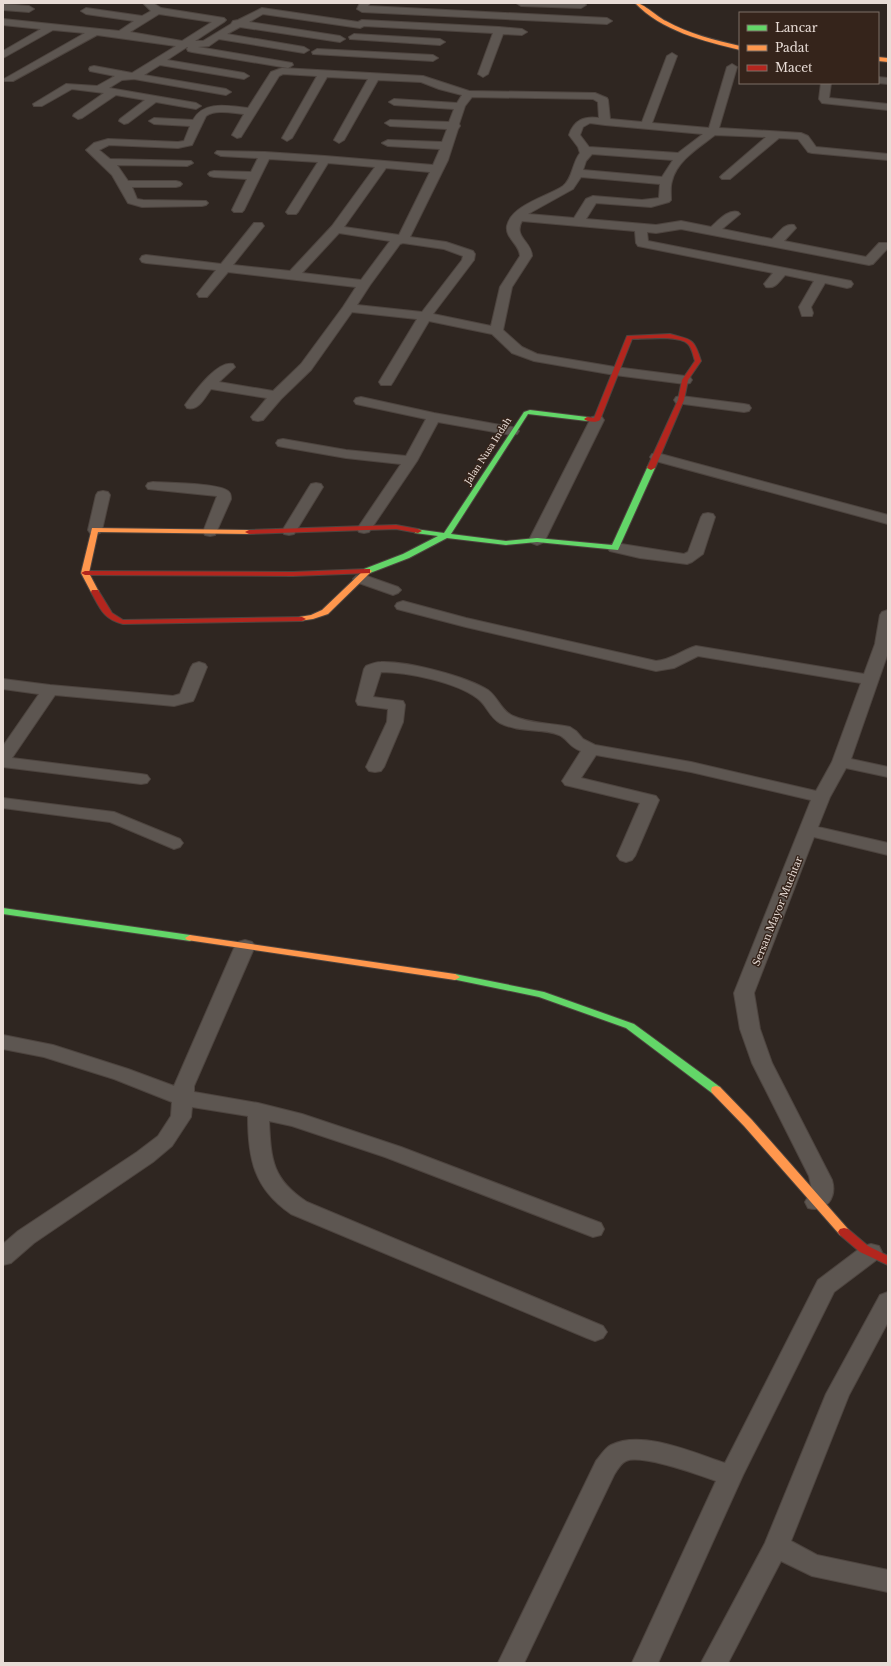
<svg xmlns="http://www.w3.org/2000/svg" width="891" height="1666" font-family="'Libre Baskerville',serif">
  <rect width="100%" height="100%" fill="#2f2621"/>
  <g fill="none" stroke-linecap="round" stroke-linejoin="round">
    <g stroke="#4d443f" stroke-width="2">
      <path id="street" d="M 143,3 L 153,3 L 161,8 L 224,18 L 226,20 L 224,22 L 195,41 L 203,41 L 231,24 L 233,21 L 238,20 L 262,8 L 358,22 L 362,20 L 499,27 L 522,29 L 527,32 L 522,35 L 503,34 L 488,74 L 483,77 L 478,74 L 493,33 L 364,26 L 360,28 L 263,14 L 249,22 L 340,36 L 345,39 L 340,42 L 240,27 L 227,34 L 304,47 L 309,50 L 304,53 L 219,39 L 209,46 L 198,47 L 292,63 L 293,65 L 288,68 L 192,52 L 188,51 L 187,49 L 188,47 L 187,47 L 167,60 L 244,73 L 249,76 L 244,79 L 160,65 L 144,75 L 226,89 L 231,92 L 226,95 L 134,79 L 122,80 L 109,88 L 196,103 L 201,106 L 196,109 L 156,102 L 128,123 L 124,124 L 119,121 L 120,119 L 145,100 L 116,95 L 82,118 L 78,119 L 73,116 L 74,114 L 104,93 L 72,89 L 42,106 L 34,106 L 33,104 L 66,84 L 97,86 L 115,76 L 90,71 L 89,69 L 90,67 L 94,66 L 132,73 L 176,46 L 97,35 L 13,81 L 5,81 L 4,79 L 85,33 L 53,30 L 3,58 L 3,51 L 41,29 L 3,25 L 3,19 L 119,31 L 134,21 L 86,14 L 81,11 L 86,8 L 142,16 L 151,11 ZM 159,14 L 212,22 L 182,41 L 130,32 Z
        M 360,3 L 370,3 L 368,6 L 607,18 L 612,21 L 607,24 L 362,12 L 357,9 Z
        M 516,3 L 584,3 L 586,5 L 581,8 L 521,6 Z
        M 3,4 L 29,6 L 34,9 L 29,12 L 3,10 Z
        M 354,34 L 440,39 L 445,42 L 440,45 L 350,39 L 349,37 Z
        M 317,49 L 433,55 L 438,58 L 433,61 L 313,54 L 312,52 Z
        M 672,53 L 677,56 L 652,123 L 709,128 L 727,67 L 732,64 L 737,67 L 719,128 L 801,133 L 808,136 L 816,147 L 888,154 L 888,160 L 812,153 L 808,152 L 798,139 L 779,138 L 730,179 L 722,179 L 720,177 L 722,175 L 766,137 L 715,135 C 700,147 677,160 672,181 C 670,187 671,194 671,200 L 669,202 L 651,207 L 596,203 L 586,219 L 656,225 L 681,221 L 711,227 C 718,221 728,209 738,212 L 740,214 L 722,229 L 772,239 C 779,233 784,223 794,225 L 796,228 L 784,241 L 866,257 L 879,243 L 887,243 L 887,249 L 873,264 L 869,265 L 681,229 L 656,233 L 647,232 L 648,241 L 851,281 L 853,284 L 851,287 L 847,288 L 825,283 L 811,307 L 813,313 L 812,316 L 802,316 L 799,307 L 814,281 L 785,275 C 779,282 775,289 766,287 L 764,284 L 773,273 L 638,246 L 636,243 L 635,231 L 522,221 C 513,237 532,242 532,256 L 512,287 L 503,330 L 522,347 L 537,354 L 615,367 L 685,376 L 690,377 L 692,380 L 690,383 L 685,384 L 615,375 L 534,361 L 512,353 L 492,334 L 429,321 L 393,382 L 391,385 L 381,385 L 379,382 L 417,319 L 352,312 L 311,370 L 281,399 L 263,420 L 258,421 L 253,420 L 251,417 L 267,398 L 211,389 C 205,397 199,411 187,408 L 185,405 C 194,393 217,360 233,364 L 235,367 L 219,382 L 273,391 L 301,364 L 343,307 L 356,287 L 228,272 L 207,297 L 199,297 L 197,294 L 216,270 L 146,263 L 142,262 L 140,259 L 142,256 L 146,255 L 221,264 L 254,223 L 262,223 L 264,226 L 233,265 L 290,271 L 332,226 L 375,167 L 328,163 L 298,212 L 296,214 L 288,214 L 286,212 L 318,162 L 269,159 L 244,210 L 242,212 L 234,212 L 232,210 L 247,179 L 214,177 L 210,176 L 208,174 L 210,172 L 214,171 L 251,172 L 258,158 L 221,156 L 215,153 L 217,151 L 265,152 L 325,156 L 433,165 L 440,149 L 388,146 L 382,143 L 388,140 L 442,142 L 447,129 L 390,126 L 385,123 L 390,120 L 449,122 L 454,109 L 394,105 L 389,102 L 394,99 L 457,103 L 462,95 L 439,89 L 421,82 L 378,80 L 344,140 L 339,143 L 334,140 L 368,79 L 327,77 L 292,138 L 287,141 L 282,138 L 317,76 L 283,74 L 279,76 L 241,137 L 237,138 L 232,135 L 244,114 C 233,113 215,109 206,116 L 192,145 L 178,148 L 109,145 L 99,150 L 110,159 L 191,161 L 193,163 L 187,166 L 117,165 L 128,181 L 176,181 L 180,182 L 182,184 L 180,186 L 176,187 L 132,187 L 137,199 L 143,200 L 206,201 L 208,203 L 206,205 L 202,206 L 142,207 L 128,203 L 112,175 L 86,150 L 94,143 L 108,139 L 178,142 L 184,141 L 190,126 L 154,124 L 149,121 L 154,118 L 193,120 C 204,100 229,106 248,108 L 271,72 L 282,68 L 423,76 L 469,91 L 595,93 L 607,98 L 608,100 L 610,119 L 642,122 L 667,56 ZM 472,97 L 593,99 L 598,102 L 599,118 C 584,116 574,120 569,135 L 578,147 L 580,153 C 572,163 573,178 563,186 C 549,196 511,205 507,226 C 505,238 520,245 520,256 L 500,287 L 491,326 L 433,314 L 474,260 L 475,254 L 473,251 L 446,242 L 410,237 L 448,160 L 458,129 L 460,126 L 459,124 L 465,106 ZM 590,123 L 605,125 L 703,134 L 678,153 L 589,147 L 580,135 L 583,127 ZM 592,154 L 673,160 L 662,177 L 583,170 L 586,161 ZM 386,168 L 430,172 L 399,235 L 344,227 ZM 581,177 L 660,184 L 659,198 L 642,200 L 593,196 L 586,199 L 574,218 L 528,214 L 573,189 ZM 339,233 L 390,241 L 361,280 L 302,273 ZM 403,243 L 444,249 L 463,256 L 462,260 L 422,312 L 357,305 L 370,285 L 400,244 Z
        M 878,77 L 888,78 L 888,84 L 878,83 Z
        M 821,83 L 831,83 L 829,98 L 888,104 L 888,110 L 822,103 L 819,99 Z
        M 681,396 L 744,404 L 749,405 L 751,408 L 749,411 L 744,412 L 676,403 L 674,400 L 676,397 Z
        M 361,397 L 434,413 L 512,427 L 517,428 L 519,431 L 517,434 L 512,435 L 438,422 L 417,461 L 369,532 L 364,533 L 359,532 L 357,529 L 401,464 L 346,458 L 283,447 L 278,446 L 276,443 L 278,440 L 283,439 L 346,450 L 406,456 L 426,419 L 356,404 L 354,401 L 356,398 Z
        M 597,416 L 602,417 L 604,420 L 545,540 L 542,543 L 537,545 L 532,543 L 529,540 L 590,420 L 592,417 Z
        M 657,453 L 888,515 L 888,524 L 652,460 L 650,457 L 652,454 Z
        M 153,482 C 168,483 218,483 228,491 C 231,493 231,496 231,499 L 215,535 L 210,536 L 205,535 L 203,532 L 217,496 L 148,489 L 146,486 L 148,483 Z
        M 316,483 L 321,484 L 323,487 L 296,531 L 294,534 L 289,535 L 284,534 L 282,531 L 309,487 L 311,484 Z
        M 103,491 L 108,492 L 110,495 L 102,530 L 100,533 L 95,534 L 90,533 L 88,530 L 96,495 L 98,492 Z
        M 708,513 L 713,514 L 715,517 L 703,554 L 692,562 L 687,564 L 640,558 L 610,551 L 607,548 L 610,545 L 615,543 L 684,554 L 688,552 L 701,517 L 703,514 Z
        M 361,574 L 398,587 L 401,590 L 398,593 L 393,595 L 356,582 L 353,579 L 356,576 Z
        M 403,601 L 466,618 L 656,661 C 671,660 682,650 696,646 L 864,674 L 875,644 L 880,615 L 882,612 L 888,610 L 888,653 L 851,759 L 888,767 L 888,777 L 846,768 L 830,797 L 818,827 L 888,843 L 888,855 L 814,837 L 754,993 L 760,1029 L 772,1063 L 832,1180 C 837,1197 827,1213 808,1208 L 805,1202 L 812,1190 L 809,1176 L 752,1063 L 740,1029 L 734,993 L 811,800 L 691,772 L 596,755 L 581,778 L 656,796 L 659,800 L 635,856 L 632,860 L 626,862 L 620,860 L 617,856 L 640,803 L 565,785 L 562,781 L 581,751 C 569,747 567,738 559,735 C 542,728 519,733 500,723 C 489,717 487,705 477,698 C 456,682 407,672 381,672 L 373,697 L 403,701 L 405,705 L 403,722 L 384,767 L 381,771 L 375,772 L 369,771 L 366,767 L 387,722 L 388,709 L 358,705 L 356,701 L 364,669 L 366,666 C 371,664 376,662 381,662 C 407,661 466,676 488,690 C 498,697 501,711 513,716 C 530,724 552,723 570,727 L 576,731 L 583,739 L 595,745 L 691,762 L 816,791 L 832,762 L 861,683 L 698,656 L 674,668 L 656,671 L 466,627 L 397,609 L 395,606 L 397,603 Z
        M 199,662 L 205,664 L 207,667 L 195,697 L 193,701 L 174,706 L 55,695 L 12,758 L 141,774 L 147,775 L 150,779 L 147,783 L 141,784 L 3,767 L 3,746 L 39,694 L 3,689 L 3,679 L 50,685 L 173,696 L 180,694 L 191,667 L 193,664 Z
        M 3,798 L 114,812 L 180,839 L 183,843 L 180,847 L 174,849 L 110,822 L 3,808 Z
        M 245,940 L 252,942 L 255,946 L 194,1086 L 194,1092 L 258,1103 L 302,1114 L 401,1147 L 601,1223 L 604,1229 L 601,1235 L 593,1237 L 385,1157 L 292,1126 L 269,1121 C 271,1160 272,1179 307,1202 L 603,1326 L 607,1332 L 603,1338 L 595,1341 L 587,1338 L 291,1214 C 254,1189 248,1159 248,1116 L 192,1107 L 191,1117 L 172,1146 L 153,1162 L 34,1243 L 11,1263 L 3,1265 L 3,1244 L 18,1231 L 137,1152 L 158,1136 L 171,1116 L 172,1102 L 114,1079 L 44,1057 L 3,1049 L 3,1035 L 53,1045 L 128,1069 L 174,1086 L 235,946 L 238,942 Z
        M 871,1244 L 879,1246 L 882,1252 L 879,1258 L 834,1292 L 743,1475 L 658,1663 L 632,1663 L 716,1481 C 699,1475 642,1454 626,1461 C 621,1463 617,1470 614,1475 L 524,1663 L 498,1663 L 596,1461 C 601,1455 605,1448 611,1445 C 642,1429 694,1453 725,1463 L 818,1280 L 863,1246 Z
        M 888,1292 L 888,1322 L 849,1395 L 791,1541 L 817,1555 L 888,1570 L 888,1592 L 812,1576 L 781,1561 L 728,1663 L 701,1663 L 765,1543 L 826,1394 L 880,1295 Z"/>
    </g>
    <g stroke="#4d443f" stroke-width="2">
      <path id="fast" d="M 530,410 L 587,417 L 590,419 L 587,421 L 528,414 L 451,534 L 506,541 L 537,538 L 612,545 L 647,468 L 648,466 L 654,466 L 655,468 L 618,550 L 537,542 L 506,545 L 447,538 L 409,558 L 370,573 L 364,573 L 364,569 L 403,554 L 438,536 L 415,533 L 415,529 L 444,533 L 524,412 Z
        M 3,908 L 190,935 L 195,938 L 190,941 L 3,914 Z
        M 455,974 L 544,992 L 634,1024 L 720,1087 L 721,1090 L 720,1093 L 712,1093 L 626,1028 L 539,997 L 452,979 L 450,977 L 452,975 Z"/>
    </g>
    <g stroke="#4d443f" stroke-width="2">
      <path id="slow" d="M 635,3 C 644,3 657,17 666,21 C 689,34 715,40 740,46 L 740,50 C 703,41 662,31 635,3 Z
        M 878,57 L 888,58 L 888,62 L 878,61 Z
        M 92,528 L 249,530 L 253,532 L 249,534 L 98,532 L 89,573 L 99,592 L 95,594 L 91,592 L 81,573 Z
        M 365,569 L 368,569 L 372,571 L 328,614 L 313,619 L 299,621 L 298,619 L 299,617 L 311,615 L 322,610 Z
        M 190,935 L 455,974 L 460,977 L 455,980 L 187,940 L 185,938 Z
        M 716,1086 L 720,1087 L 752,1120 L 848,1229 L 850,1232 L 848,1235 L 844,1236 L 840,1235 L 744,1126 L 712,1093 L 711,1090 L 712,1087 Z"/>
    </g>
    <g stroke="#4d443f" stroke-width="2">
      <path id="jam" d="M 670,334 C 692,340 694,338 701,361 L 688,380 L 684,400 L 655,468 L 651,470 L 647,468 L 678,400 L 682,380 L 695,361 C 693,355 692,348 688,344 C 679,335 644,339 632,339 L 600,420 C 597,423 587,422 584,419 L 587,417 L 594,418 L 627,336 Z
        M 396,525 L 418,529 L 422,531 L 418,533 L 396,529 L 249,534 L 245,532 L 249,530 Z
        M 367,569 L 370,569 L 370,573 L 293,576 L 85,575 L 81,573 L 85,571 L 293,572 Z
        M 92,590 L 98,590 L 112,613 L 123,620 L 302,617 L 306,619 L 302,621 L 123,624 C 103,619 100,608 91,592 Z
        M 844,1228 L 848,1229 L 868,1246 L 888,1256 L 888,1265 L 860,1252 L 840,1235 L 838,1232 L 840,1229 Z"/>
    </g>
    <use href="#street" fill="#5d5651" fill-rule="evenodd"/>
    <use href="#fast" fill="#63d668" fill-rule="evenodd"/>
    <use href="#slow" fill="#ff974d" fill-rule="evenodd"/>
    <use href="#jam" fill="#b3261e" fill-rule="evenodd"/>
  </g>
  <g text-anchor="middle" stroke-width="3" stroke-linejoin="round" paint-order="stroke">
    <g font-size="9" fill="#e8dcd6" stroke="#35241b">
      <text transform="translate(488 451) rotate(-57)" y="3">Jalan Nusa Indah</text>
    </g>
    <g font-size="10" fill="#e8dcd6" stroke="#35241b">
      <text transform="translate(777 911) rotate(-68)" y="4">Sersan Mayor Muchtar</text>
    </g>
  </g>
  <rect width="891" height="1666" fill="none" stroke="#e8dcd6" stroke-width="8"/>
  <rect x="739" y="12" width="140" height="72" fill="#35241b" stroke="#7d6e66"/>
  <rect x="747" y="25" width="20" height="6" fill="#63d668" stroke="#7d6e66"/>
  <text x="775" y="32" font-size="12" fill="#e8dcd6">Lancar</text>
  <rect x="747" y="45" width="20" height="6" fill="#ff974d" stroke="#7d6e66"/>
  <text x="775" y="52" font-size="12" fill="#e8dcd6">Padat</text>
  <rect x="747" y="65" width="20" height="6" fill="#b3261e" stroke="#7d6e66"/>
  <text x="775" y="72" font-size="12" fill="#e8dcd6">Macet</text>
</svg>
